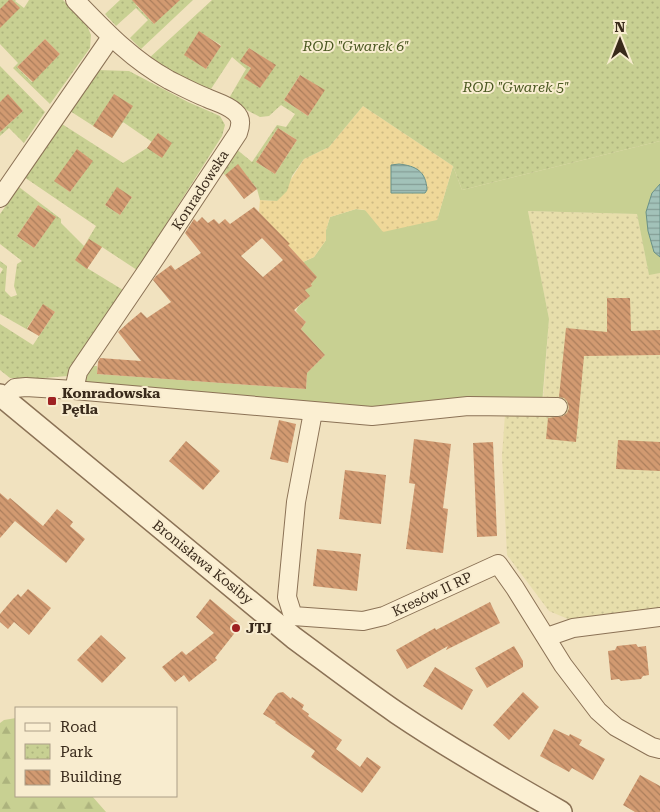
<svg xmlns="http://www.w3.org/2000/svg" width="660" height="812" font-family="'Roboto Serif',serif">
  <defs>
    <pattern id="farmland-dots" width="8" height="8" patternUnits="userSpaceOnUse" patternTransform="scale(1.25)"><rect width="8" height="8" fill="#e7deab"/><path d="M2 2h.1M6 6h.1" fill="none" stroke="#c7bf93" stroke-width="1.8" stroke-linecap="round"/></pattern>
    <pattern id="forest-firs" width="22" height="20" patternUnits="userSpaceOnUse" patternTransform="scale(1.25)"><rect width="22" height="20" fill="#c8d092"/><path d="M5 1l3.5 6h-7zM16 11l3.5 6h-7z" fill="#adb37d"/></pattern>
    <pattern id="sand-dots" width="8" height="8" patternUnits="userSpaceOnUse" patternTransform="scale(1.25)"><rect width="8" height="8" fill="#efd899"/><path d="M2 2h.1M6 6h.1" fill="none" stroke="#ceba83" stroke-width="1.8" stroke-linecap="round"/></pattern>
    <pattern id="park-dots" width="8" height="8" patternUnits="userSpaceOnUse" patternTransform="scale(1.25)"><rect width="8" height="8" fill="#c8d092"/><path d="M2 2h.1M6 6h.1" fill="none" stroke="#adb37d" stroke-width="1.8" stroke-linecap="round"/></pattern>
    <pattern id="water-rules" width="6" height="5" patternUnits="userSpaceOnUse" patternTransform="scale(1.25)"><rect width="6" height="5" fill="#a2c2b9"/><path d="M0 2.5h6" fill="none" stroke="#859e96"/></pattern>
    <pattern id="building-back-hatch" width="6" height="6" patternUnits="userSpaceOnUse" patternTransform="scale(1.25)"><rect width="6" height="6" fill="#d29a71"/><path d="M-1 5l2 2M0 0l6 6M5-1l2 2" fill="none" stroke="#ab7e5c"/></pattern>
  </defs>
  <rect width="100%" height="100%" fill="#f1e2bf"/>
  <path fill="url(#farmland-dots)" d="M 528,211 L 637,214 L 649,274 L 660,273 L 660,610 L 603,616 L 568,619 L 549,611 L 507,555 L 502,456 L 505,414 L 542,414 L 549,319 Z"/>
  <path fill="#c8d092" d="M 660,141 L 660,184 L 652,193 L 654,251 L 660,257 L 660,273 L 649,275 L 637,214 L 528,211 L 549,319 L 542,404 L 371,413 L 84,385 L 86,370 L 90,366 L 97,366 L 97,374 L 306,389 L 307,373 L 325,355 L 301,329 L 306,322 L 296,311 L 298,307 L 309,296 L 305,290 L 312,285 L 306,279 L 303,262 L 314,257 L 326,240 L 326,230 L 330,217 L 356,209 L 437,220 L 453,166 L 462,190 Z"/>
  <path fill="url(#forest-firs)" d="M 16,718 L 16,796 L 92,796 L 106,812 L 0,812 L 0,723 L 4,720 Z"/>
  <path fill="url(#sand-dots)" fill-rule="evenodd" d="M 363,106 L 453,166 L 437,220 L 383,232 L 365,210 L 356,209 L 330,217 L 326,230 L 326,240 L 314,257 L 303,262 L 259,212 L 260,200 L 277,201 L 304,159 L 329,147 ZM 399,164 C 415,167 427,170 427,190 L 424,193 L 391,193 L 391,165 Z"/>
  <path fill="url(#park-dots)" fill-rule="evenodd" d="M 0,0 L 16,0 L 15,1 L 24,8 L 29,0 L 63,0 L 86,23 L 91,35 L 90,48 L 50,104 L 13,68 L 18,63 L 0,44 ZM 45,39 L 60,54 L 32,82 L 17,67 Z
    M 120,0 L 142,0 L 136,5 L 154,24 L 173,0 L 193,0 L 141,49 L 130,38 L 148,20 L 136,8 L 116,26 L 105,14 Z
    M 212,0 L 660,0 L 660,141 L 462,190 L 453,166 L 363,106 L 329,147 L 304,159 L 292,176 L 287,191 L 277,201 L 260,200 L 257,189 L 238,165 L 225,175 L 222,172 L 235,148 L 252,162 L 277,125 L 286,127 L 295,114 L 281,105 L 269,116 L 260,117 L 228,100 L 246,69 L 232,57 L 209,92 L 147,60 ZM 199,32 L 221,45 L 206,69 L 185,55 ZM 249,48 L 275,65 L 260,88 L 245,78 L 251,68 L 241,61 ZM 300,75 L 324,90 L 308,116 L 284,100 ZM 278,128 L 297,140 L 275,174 L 256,162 Z
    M 0,66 L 45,112 L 24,143 L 9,128 L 0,136 L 0,132 L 23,111 L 8,95 L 0,102 Z
    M 98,70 L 129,71 L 188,102 L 220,116 L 225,125 L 222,136 L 137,270 L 102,247 L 87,268 L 123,290 L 68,376 L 31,379 L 10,378 L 0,370 L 0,324 L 33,345 L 55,312 L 43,305 L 27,328 L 28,330 L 0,314 L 0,274 L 3,269 L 0,267 L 0,261 L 7,266 L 5,291 L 11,297 L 17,295 L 14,286 L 17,264 L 22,261 L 0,244 L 0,214 L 19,187 L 61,219 L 61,223 L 84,246 L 96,226 L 24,177 L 32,168 L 62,124 L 123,163 L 147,148 L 152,142 L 123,122 L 112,138 L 70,111 ZM 92,161 L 70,192 L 55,181 ZM 117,188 L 132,197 L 120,215 L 105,205 ZM 38,205 L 55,217 L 34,248 L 17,236 Z"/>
  <path fill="url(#water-rules)" stroke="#699187" d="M 399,164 C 416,166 426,171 427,190 L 425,193 L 391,193 L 391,165 Z
    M 660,184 L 660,257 L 654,252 L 648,231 L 646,212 L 652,193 Z"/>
  <path fill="url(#building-back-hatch)" fill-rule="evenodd" d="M 9,0 L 12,0 L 20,8 L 0,28 L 0,9 Z
    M 132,0 L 180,0 L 154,24 Z
    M 199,31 L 221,46 L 206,69 L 184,55 Z
    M 45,39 L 60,54 L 33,82 L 17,67 Z
    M 249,48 L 276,65 L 260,88 L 244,78 L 251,68 L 240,61 Z
    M 300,75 L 325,90 L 308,116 L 284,100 Z
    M 8,94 L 23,111 L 0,132 L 0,102 Z
    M 114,94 L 133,106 L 112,138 L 93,126 Z
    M 278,128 L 297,140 L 275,174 L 256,162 Z
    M 158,133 L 172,143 L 162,158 L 147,148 Z
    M 77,149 L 93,161 L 70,192 L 54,181 Z
    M 238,164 L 257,189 L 244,199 L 225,175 Z
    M 117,187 L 132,197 L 120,215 L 105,205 Z
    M 38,205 L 56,217 L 34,248 L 17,236 Z
    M 254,207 L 290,244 L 288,245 L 317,277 L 311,284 L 312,286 L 305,290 L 310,296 L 294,310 L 306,322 L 301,329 L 325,355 L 307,373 L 306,389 L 97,374 L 98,362 L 100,358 L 141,361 L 118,332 L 129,322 L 141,312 L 147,318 L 171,302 L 153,280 L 156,276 L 171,265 L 175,270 L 201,253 L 185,233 L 194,219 L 197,222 L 202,217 L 208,223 L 214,219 L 219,224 L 225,219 L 230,224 ZM 262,238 L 283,260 L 263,277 L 241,256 Z
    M 89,239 L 102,247 L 87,269 L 75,260 Z
    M 607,298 L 630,298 L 631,331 L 660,330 L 660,355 L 584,356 L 576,442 L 546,439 L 548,418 L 563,416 L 567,413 L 569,408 L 567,401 L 564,398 L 559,397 L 566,328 L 607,332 Z
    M 43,304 L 55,312 L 39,336 L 27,329 Z
    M 279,420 L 296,424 L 288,463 L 270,459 Z
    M 414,439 L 451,444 L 443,508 L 448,509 L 443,553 L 406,549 L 415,484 L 409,483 Z
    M 618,440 L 660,442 L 660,471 L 616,469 Z
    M 186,441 L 220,471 L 203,490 L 169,461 Z
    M 493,442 L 497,536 L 477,537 L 473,443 Z
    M 345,470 L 386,475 L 381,524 L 339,519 Z
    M 0,493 L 8,500 L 10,498 L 43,526 L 57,509 L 73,522 L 70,526 L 85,539 L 66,563 L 15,521 L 0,538 Z
    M 317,549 L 361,554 L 357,591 L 313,586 Z
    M 28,589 L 51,608 L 29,635 L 14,622 L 8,629 L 0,622 L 0,614 L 13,599 L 18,594 L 21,597 Z
    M 210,599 L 241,625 L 215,658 L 217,660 L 189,682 L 184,675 L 175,682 L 162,667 L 182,651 L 186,655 L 214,633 L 196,617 Z
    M 490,602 L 500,623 L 446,650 L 448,646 L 407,669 L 396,650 L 435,628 L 436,630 Z
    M 101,635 L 126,658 L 102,683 L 77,660 Z
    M 636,644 L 638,647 L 646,646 L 649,675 L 643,676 L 641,679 L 621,681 L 619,679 L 611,680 L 608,651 L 615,650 L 617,646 Z
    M 514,646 L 523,661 L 523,667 L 487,688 L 475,668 Z
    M 435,667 L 473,690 L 462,710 L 423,686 Z
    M 283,692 L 291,699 L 292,697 L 304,705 L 302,709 L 309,714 L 308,716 L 342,740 L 336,749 L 360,767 L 367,757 L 381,767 L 362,793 L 311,757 L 315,751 L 275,723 L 276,722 L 263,714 L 275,696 L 278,693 Z
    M 523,692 L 539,707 L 509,740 L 493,725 Z
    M 554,729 L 569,736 L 570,734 L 582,740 L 579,745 L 605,759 L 593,780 L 572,768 L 569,772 L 540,756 Z
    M 640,775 L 660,786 L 660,812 L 635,812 L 623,805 Z"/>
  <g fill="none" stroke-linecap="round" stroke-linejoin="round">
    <g stroke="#8b7256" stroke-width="20">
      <path id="minor" d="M 0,198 L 111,37
        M 74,390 L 78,372 L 150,266 L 238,133 C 241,125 242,118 235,112 C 228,105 216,102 207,98 C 194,93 181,86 169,80 C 132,60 104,30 75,0
        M 4,399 L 15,388 L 26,387 L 74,390 L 372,416 L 468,406 L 558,407
        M 293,616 L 363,621 L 384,616 L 498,564 L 515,588 L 563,665 L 598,711 L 616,727 L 652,747 L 660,749
        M 293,616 L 287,597 L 296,502 L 313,412
        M 547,637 L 573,628 L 660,617"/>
    </g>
    <g stroke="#8b7256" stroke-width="24">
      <path id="tertiary" d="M 0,395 L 294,638 C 328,663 362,689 397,713 C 449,748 505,780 561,812"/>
    </g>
    <use href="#minor" stroke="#fbefd2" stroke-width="18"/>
    <use href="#tertiary" stroke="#fbefd2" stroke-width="21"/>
  </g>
  <g fill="#9e2122" stroke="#f8eccf" stroke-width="2">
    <rect x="47" y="396" width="10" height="10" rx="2.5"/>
    <circle cx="236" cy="628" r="5"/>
  </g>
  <g text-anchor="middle" stroke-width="4" stroke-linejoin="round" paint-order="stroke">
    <g font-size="14" font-style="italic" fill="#495720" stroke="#f8eccf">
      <text x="356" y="51">ROD "Gwarek 6"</text>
      <text x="516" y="92">ROD "Gwarek 5"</text>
    </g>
    <g font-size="14" fill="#392a1b" stroke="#f8eccf">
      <text transform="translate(200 190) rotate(-57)" y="5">Konradowska</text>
      <text transform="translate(203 562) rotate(39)" y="5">Bronisława Kosiby</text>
      <text transform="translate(432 594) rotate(-25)" y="5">Kresów II RP</text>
    </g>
    <g font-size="14" font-weight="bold" fill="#392a1b" stroke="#f8eccf" text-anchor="start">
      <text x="62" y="398">Konradowska<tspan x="62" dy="16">Pętla</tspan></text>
      <text x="246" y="633">JTJ</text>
    </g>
  </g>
  <rect x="15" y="707" width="162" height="90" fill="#f8eccf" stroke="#ac9e87"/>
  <rect x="25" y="723" width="25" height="8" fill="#fbefd2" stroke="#ac9e87"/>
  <text x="60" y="732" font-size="15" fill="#392a1b">Road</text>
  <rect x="25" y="744" width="25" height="15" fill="url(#park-dots)" stroke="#ac9e87"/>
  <text x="60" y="757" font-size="15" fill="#392a1b">Park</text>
  <rect x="25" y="770" width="25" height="15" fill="url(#building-back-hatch)" stroke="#ac9e87"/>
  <text x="60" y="782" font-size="15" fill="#392a1b">Building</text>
  <g transform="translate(620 40)" stroke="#f8eccf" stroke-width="4" paint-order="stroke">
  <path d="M0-4L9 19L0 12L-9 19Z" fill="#392a1b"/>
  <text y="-8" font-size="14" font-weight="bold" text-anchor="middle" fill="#392a1b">N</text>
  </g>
</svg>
